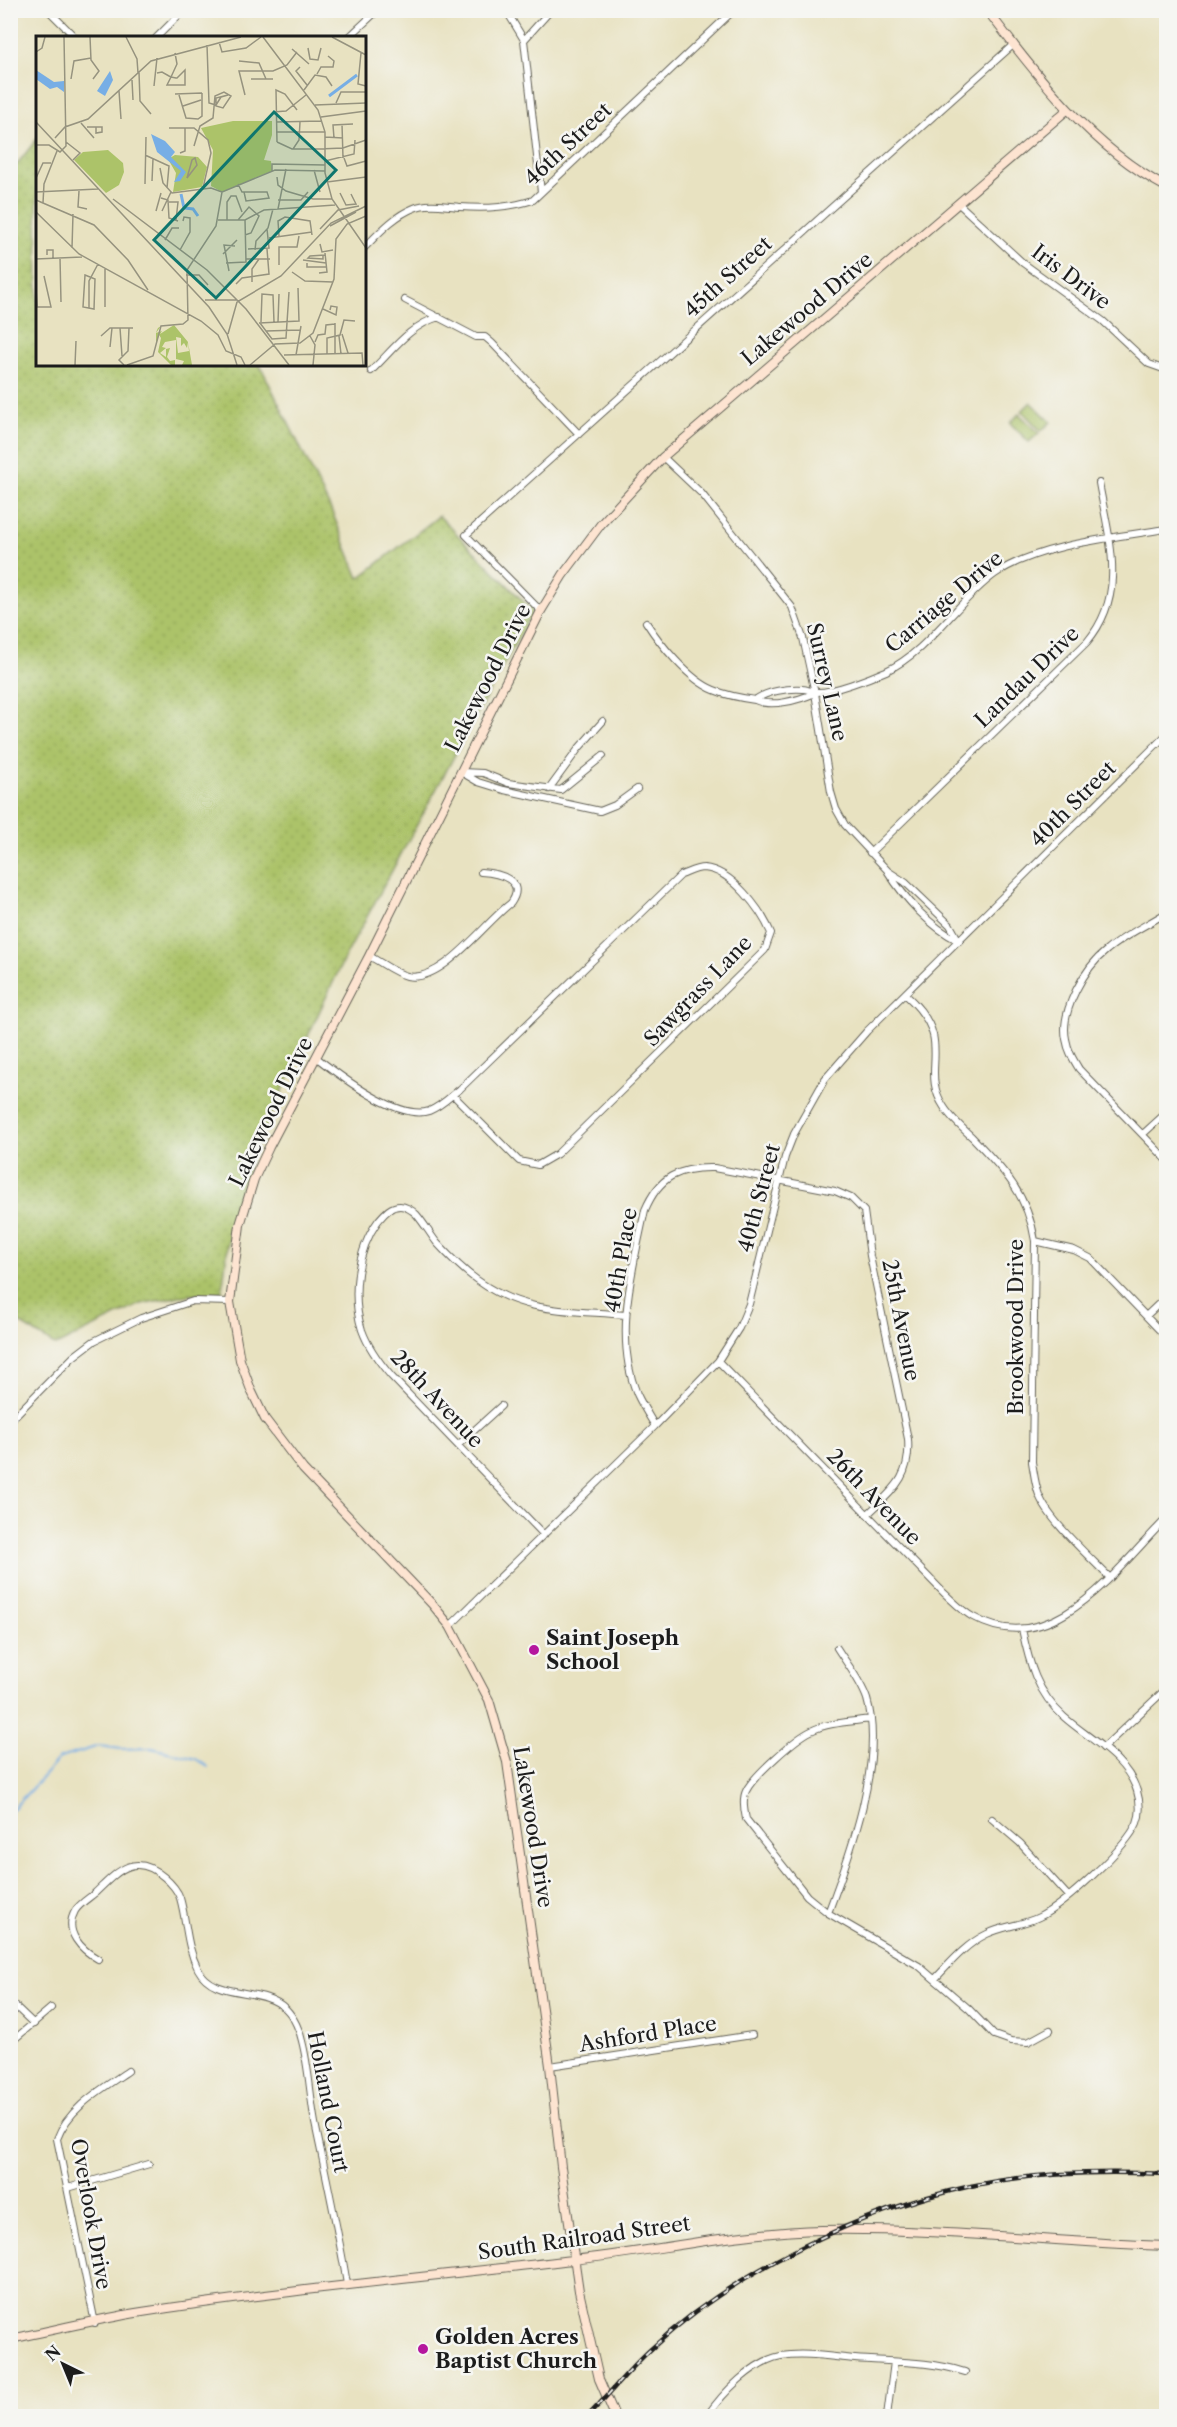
<svg xmlns="http://www.w3.org/2000/svg" width="1177" height="2427" font-family="'Libre Caslon Text',serif">
  <defs>
    <pattern id="grass-dots" width="8" height="8" patternUnits="userSpaceOnUse" patternTransform="scale(1.5)"><rect width="8" height="8" fill="#acc369"/><path d="M2 2h.1M6 6h.1" fill="none" stroke="#93a75a" stroke-width="1.8" stroke-linecap="round"/></pattern>
  </defs>
  <rect width="100%" height="100%" fill="#f6f6f2"/>
  <filter id="ink" filterUnits="userSpaceOnUse"><feTurbulence type="fractalNoise" baseFrequency=".0167" numOctaves="2"/><feDisplacementMap in="SourceGraphic" scale="12" xChannelSelector="R" yChannelSelector="G"/><feConvolveMatrix kernelMatrix="1 2 1 2 8 2 1 2 1" color-interpolation-filters="sRGB"/></filter>
  <filter id="wash" filterUnits="userSpaceOnUse"><feTurbulence type="fractalNoise" baseFrequency=".008" numOctaves="4" result="noise"/><feDisplacementMap in="SourceGraphic" scale="24" xChannelSelector="R" yChannelSelector="G"/><feGaussianBlur stdDeviation="1.35" result="paint"/><feColorMatrix in="noise" values="0 0 0 0 0 0 0 0 0 0 0 0 0 0 0 0 0 1.4 0 .05"/><feComposite in="paint" operator="in"/></filter>
  <g filter="url(#wash)">
    <rect width="100%" height="100%" fill="#e8e2c1"/>
    <path fill="url(#grass-dots)" stroke="#647042" stroke-width="1.5" d="M 37,139 L 38,364 L 260,365 L 332,512 L 359,578 L 439,516 L 533,611 L 343,961 L 252,1156 L 230,1228 L 222,1292 L 180,1296 L 141,1304 L 56,1346 L 10,1317 L 10,173 Z"/>
    <path fill="#acc369" stroke="#647042" stroke-width="1.5" d="M 1031,402 L 1051,422 L 1041,431 L 1022,411 Z
      M 1019,414 L 1039,433 L 1029,442 L 1010,423 Z"/>
    <g fill="none" stroke-linecap="round" stroke-linejoin="round">
      <path stroke="#77aee5" stroke-width="2" d="M 10,1812 L 60,1758 L 99,1746 L 121,1749 L 152,1748 L 196,1759 L 208,1767"/>
    </g>
  </g>
  <g filter="url(#ink)">
    <g fill="none" stroke-linecap="round" stroke-linejoin="round">
      <g stroke="#636156" stroke-width="8">
        <path id="street" d="M 48,10 L 76,38
          M 506,10 L 524,40 L 541,192
          M 156,38 L 184,10
          M 348,38 L 378,10
          M 524,40 L 551,10
          M 959,204 L 1023,263 L 1103,321 L 1149,364 L 1166,370
          M 364,248 C 379,233 394,216 414,208 C 428,202 445,206 460,207 C 485,209 509,208 533,200 L 734,10
          M 405,300 L 476,337 L 485,337 L 492,343 L 579,434
          M 371,371 C 392,351 410,325 439,317
          M 663,457 L 702,494 L 792,607 L 803,638 L 815,693 L 831,792 L 836,809 L 845,825 L 888,871 L 905,882 L 950,925 L 959,941
          M 541,611 L 466,535 L 1013,45
          M 646,622 C 660,644 689,680 714,690 C 728,696 741,698 755,700 C 767,691 788,688 803,689 C 807,689 812,692 816,692 C 832,693 870,678 886,671 C 929,651 957,601 995,574 C 1037,545 1115,537 1166,529
          M 755,700 C 771,708 799,700 815,693
          M 461,772 L 478,782 L 504,790 L 600,811 L 615,805 L 637,789
          M 461,772 L 483,773 L 508,783 L 561,790 L 603,756
          M 549,789 L 579,748 L 603,721
          M 870,853 L 1087,642 C 1128,593 1109,540 1099,483
          M 888,872 C 905,899 930,927 959,941
          M 1166,913 C 1147,925 1125,935 1107,950 C 1085,967 1060,1011 1066,1039 C 1068,1051 1073,1059 1079,1069 L 1166,1159
          M 369,956 C 381,962 394,973 407,976 C 442,984 485,922 511,903 C 527,880 499,873 481,872
          M 905,994 C 917,1005 929,1018 933,1035 C 939,1061 926,1080 944,1107 C 951,1118 962,1128 972,1137 C 1004,1170 1028,1195 1035,1241 L 1032,1462 C 1034,1473 1035,1484 1039,1495 C 1049,1521 1090,1557 1110,1578
          M 317,1058 C 340,1076 398,1121 429,1111 C 440,1107 451,1096 460,1089 L 681,875 C 689,872 696,868 704,868 C 732,870 761,910 771,933 L 765,950 L 557,1154 L 538,1165 L 519,1161 L 453,1095
          M 1143,1134 L 1166,1113
          M 1035,1241 L 1074,1250 L 1090,1258 L 1166,1337
          M 1146,1316 L 1166,1297
          M 718,1361 L 944,1593 C 953,1601 962,1611 973,1617 C 1053,1662 1117,1568 1166,1519
          M 10,1421 L 73,1357 L 94,1341 L 141,1318 L 193,1301 L 230,1302
          M 655,1426 C 649,1416 642,1405 637,1394 C 613,1337 633,1268 645,1210 C 659,1177 678,1167 714,1168 L 835,1191 L 851,1198 L 864,1211 L 870,1256 L 908,1439 C 911,1477 894,1489 869,1513
          M 458,1445 L 501,1406
          M 544,1535 L 391,1376 C 379,1362 368,1347 362,1330 C 351,1296 357,1250 378,1221 C 384,1214 390,1206 400,1206 C 405,1206 412,1210 416,1214 C 424,1223 430,1234 437,1243 C 449,1256 463,1270 477,1280 C 523,1314 571,1310 625,1315
          M 450,1626 L 655,1426 L 718,1361 L 739,1328 L 749,1304 L 785,1157 L 794,1134 L 825,1079 L 867,1031 L 1166,735
          M 871,1719 C 851,1722 829,1722 811,1731 C 796,1738 753,1776 746,1791 C 742,1799 744,1810 746,1819 L 807,1896 L 828,1913 L 919,1966 L 969,2009 L 994,2035 L 1011,2041 L 1028,2042 L 1050,2030
          M 1103,1748 L 1166,1689
          M 992,1819 L 1020,1843 L 1068,1896
          M 828,1913 C 850,1855 885,1760 867,1699 C 861,1681 847,1664 837,1648
          M 98,1959 C 82,1950 63,1932 75,1911 C 79,1904 89,1898 95,1893 C 117,1872 134,1851 164,1877 C 171,1883 177,1889 180,1898 C 187,1922 186,1946 198,1969 C 215,2001 262,1985 286,2009 C 294,2017 300,2031 302,2041 C 309,2068 310,2096 315,2123 C 326,2176 338,2230 347,2284
          M 935,1979 C 951,1962 966,1944 987,1934 C 1003,1926 1023,1925 1039,1917 C 1064,1905 1127,1847 1137,1823 C 1141,1813 1140,1801 1137,1791 C 1127,1758 1089,1739 1064,1717 C 1037,1693 1029,1663 1022,1629
          M 10,2001 L 34,2024
          M 10,2043 L 51,2008
          M 550,2066 L 752,2035
          M 68,2188 L 149,2164
          M 95,2323 L 57,2139 C 68,2108 102,2089 128,2071
          M 707,2416 C 722,2394 753,2361 781,2356 C 805,2352 831,2357 855,2359 C 892,2362 930,2361 965,2372
          M 887,2416 L 894,2362"/>
      </g>
      <g stroke="#636156" stroke-width="10">
        <path id="secondary" d="M 987,10 C 1038,77 1091,147 1166,187
          M 10,2339 C 54,2330 98,2319 142,2312 C 285,2290 429,2277 572,2260 C 656,2251 737,2232 822,2230 C 937,2228 1052,2242 1166,2246
          M 615,2416 L 599,2379 L 579,2291 L 561,2167 L 550,2066 L 507,1762 L 489,1700 L 450,1626 L 432,1604 L 303,1469 L 265,1419 L 251,1390 L 240,1360 L 230,1302 L 240,1225 L 254,1179 L 269,1147 L 369,956 L 541,611 L 563,575 L 601,524 L 663,457 L 1067,110"/>
      </g>
      <use href="#street" stroke="#fff" stroke-width="6"/>
      <use href="#secondary" stroke="#fde4d1" stroke-width="8"/>
      <g stroke="#1c1c1c" stroke-width="4.5">
        <path id="rail" d="M 588,2416 C 609,2395 628,2370 650,2350 C 733,2272 861,2210 971,2186 C 1034,2172 1103,2171 1166,2174"/>
      </g>
      <use href="#rail" stroke="#f6f6f2" stroke-width="2" stroke-dasharray="7" stroke-linecap="butt"/>
    </g>
  </g>
  <g fill="#b5179e" stroke="#f6f6f2" stroke-width="2">
    <circle cx="534" cy="1650" r="6"/>
    <circle cx="423" cy="2349" r="6"/>
  </g>
  <g text-anchor="middle" stroke-width="5" stroke-linejoin="round" paint-order="stroke">
    <g font-size="21" fill="#1c1c1c" stroke="#f6f6f2">
      <text transform="translate(568 144) rotate(-43)" y="7">46th Street</text>
      <text transform="translate(728 277) rotate(-42)" y="7">45th Street</text>
      <text transform="translate(1071 277) rotate(37)" y="7">Iris Drive</text>
      <text transform="translate(807 309) rotate(-40)" y="7">Lakewood Drive</text>
      <text transform="translate(944 602) rotate(-40)" y="7">Carriage Drive</text>
      <text transform="translate(1027 677) rotate(-44)" y="7">Landau Drive</text>
      <text transform="translate(488 678) rotate(-63)" y="7">Lakewood Drive</text>
      <text transform="translate(827 682) rotate(77)" y="7">Surrey Lane</text>
      <text transform="translate(1073 804) rotate(-45)" y="7">40th Street</text>
      <text transform="translate(698 991) rotate(-46)" y="7">Sawgrass Lane</text>
      <text transform="translate(271 1112) rotate(-64)" y="7">Lakewood Drive</text>
      <text transform="translate(759 1198) rotate(-75)" y="7">40th Street</text>
      <text transform="translate(621 1260) rotate(-80)" y="7">40th Place</text>
      <text transform="translate(901 1320) rotate(79)" y="7">25th Avenue</text>
      <text transform="translate(1016 1327) rotate(-90)" y="7">Brookwood Drive</text>
      <text transform="translate(437 1399) rotate(47)" y="7">28th Avenue</text>
      <text transform="translate(874 1497) rotate(46)" y="7">26th Avenue</text>
      <text transform="translate(533 1827) rotate(81)" y="7">Lakewood Drive</text>
      <text transform="translate(648 2034) rotate(-9)" y="7">Ashford Place</text>
      <text transform="translate(328 2102) rotate(79)" y="7">Holland Court</text>
      <text transform="translate(91 2214) rotate(80)" y="7">Overlook Drive</text>
      <text transform="translate(584 2238) rotate(-8)" y="7">South Railroad Street</text>
    </g>
    <g font-size="21" font-weight="bold" fill="#1c1c1c" stroke="#f6f6f2" text-anchor="start">
      <text x="546" y="1645">Saint Joseph<tspan x="546" dy="24">School</tspan></text>
      <text x="435" y="2344">Golden Acres<tspan x="435" dy="24">Baptist Church</tspan></text>
    </g>
  </g>
  <g transform="translate(36 36)">
    <rect width="330" height="330" fill="#e8e2c1"/>
    <path d="M 197,85 L 236,85 L 236,99 L 228,124 L 235,125 L 236,135 L 186,156 L 175,150 L 177,114 L 165,92 ZM 138,289 L 152,306 L 151,312 L 148,307 L 145,310 L 145,302 L 140,301 L 142,317 L 153,315 L 152,306 L 156,329 L 146,329 L 148,325 L 140,323 L 140,304 L 129,306 L 126,311 L 130,312 L 124,317 L 130,321 L 130,313 L 134,312 L 131,321 L 134,325 L 139,324 L 139,329 L 135,329 L 122,316 L 125,302 L 123,299 L 120,308 L 120,297 L 121,294 L 122,292 L 125,290 L 120,297 L 126,295 L 124,298 Z" fill="#acc369"/>
    <path d="M 72,114 L 87,127 L 88,136 L 83,149 L 70,157 L 38,124 L 47,116 Z" fill="#acc369"/>
    <path d="M 139,119 L 162,121 L 171,131 L 166,151 L 137,156 L 140,137 L 132,123 Z" fill="#acc369"/>
    <path d="M 0,34 L 18,46 L 28,45 L 28,56 L 21,51 L 14,53 L 0,43 ZM 74,35 L 77,44 L 69,60 L 61,55 ZM 115,98 L 129,105 L 139,116 L 135,121 L 150,136 L 144,145 L 138,146 L 145,135 L 121,116 Z" fill="#77aee5"/>
    <path fill="none" stroke="#77aee5" stroke-width="3" d="M 293,60 L 321,39M 145,158 L 148,172 L 157,173 L 162,180"/>
    <path fill="none" stroke="#96937f" stroke-width="1.5" d="M 54,1 L 55,24 L 63,35 L 57,43M 90,1 L 101,23 L 102,37M 227,1 L 282,74 L 289,96 L 289,137 L 296,163 L 330,212M 296,1 L 330,19M 183,6 L 186,16 L 210,12 L 225,1M 171,9 L 173,67 L 180,69 L 185,61 L 192,59M 272,12 L 274,23 L 282,24 L 285,12M 256,13 L 273,28M 0,16 L 6,12 L 9,1M 325,17 L 322,48 L 330,50M 203,25 L 223,27 L 230,43M 264,31 L 260,35 L 271,49M 103,36 L 104,65 L 115,78M 121,37 L 126,36 L 133,40 L 135,41 L 140,42 L 141,42 L 149,34 L 149,49 L 131,49 L 135,41 L 141,28 L 139,17M 281,38 L 285,31 L 297,31 L 298,25 L 292,20M 35,43 L 38,25 L 55,22M 215,43 L 237,43M 96,44 L 97,64M 118,50 L 121,22M 268,54 L 279,39 L 290,41 L 296,50M 83,55 L 85,83M 139,58 L 166,57M 143,59 L 150,82 L 162,83 L 166,80 L 166,57M 209,59 L 203,35 L 237,35 L 251,29 L 261,16M 300,67 L 305,56 L 330,56M 279,69 L 330,67M 147,70 L 165,64M 237,76 L 250,75 L 270,59M 285,81 L 330,75M 0,86 L 173,271 L 191,298 L 201,329M 240,86 L 286,85M 45,87 L 58,102M 306,88 L 307,122M 51,91 L 66,91 L 66,96 L 60,97 L 60,91M 133,92 L 158,92 L 172,104 L 175,117 L 167,152M 240,96 L 289,96M 289,101 L 307,102M 19,102 L 29,91 L 52,83 L 115,25 L 205,1M 298,102 L 297,89 L 317,88M 30,106 L 44,117 L 37,124M 241,106 L 256,113 L 283,113 L 307,112 L 330,104M 241,106 L 240,54 L 249,58 L 261,74M 0,109 L 13,109 L 24,116 L 30,110 L 28,1M 158,110 L 164,90 L 177,82 L 179,60 L 188,56 L 195,60 L 187,72 L 180,70 L 180,62 L 192,59M 257,113 L 263,104 L 264,86M 144,117 L 149,115 L 149,92M 109,119 L 133,130 L 131,152M 159,122 L 161,129 L 151,142 L 156,124 ZM 308,122 L 311,130 L 330,125M 289,125 L 318,118 L 319,104M 124,132 L 127,147 L 136,157 L 175,152 L 186,156M 278,134 L 284,156M 236,135 L 236,128 L 289,129M 241,141 L 242,149 L 250,155 L 277,163 L 296,163M 0,142 L 7,127 L 15,127M 116,145 L 117,123M 291,146 L 330,141M 109,148 L 110,101M 202,148 L 206,156 L 231,156 L 233,162 L 210,165 L 208,156M 43,155 L 42,171 L 51,173M 0,156 L 62,153M 304,157 L 310,169 L 320,168 L 315,158M 125,162 L 132,164 L 133,182 L 142,185M 77,163 L 171,234 L 210,273 L 253,329M 0,164 L 58,189 L 92,224 L 112,254M 242,164 L 265,164 L 272,156M 133,166 L 142,166 L 140,184M 7,167 L 8,148 L 21,115M 242,173 L 250,133M 120,175 L 125,157M 126,175 L 135,156M 0,176 L 43,218 L 165,285 L 182,299 L 190,315 L 205,321 L 209,329M 182,184 L 209,184 L 228,174 L 299,169M 191,184 L 191,166 L 195,160 L 200,160 L 206,176M 202,184 L 213,171 L 223,180 L 215,197 L 209,199M 294,190 L 320,176M 284,193 L 302,174 L 323,170M 243,200 L 242,185 L 249,181 L 274,185 L 276,199M 233,202 L 276,196M 129,204 L 136,192 L 143,192M 284,208 L 286,216 L 297,214M 36,212 L 37,178M 212,213 L 233,212 L 231,193M 144,214 L 154,196 L 154,182 L 148,181 L 147,185M 219,214 L 220,205 L 232,192 L 237,173M 187,218 L 201,204M 11,219 L 11,214 L 17,214 L 17,222M 287,219 L 287,223 L 272,222 L 274,220 L 289,219M 24,222 L 25,266M 0,223 L 46,221M 210,223 L 234,223M 267,224 L 290,227M 190,227 L 210,226 L 209,184M 271,227 L 271,231 L 291,231M 243,229 L 243,211 L 261,211 L 263,200M 69,233 L 69,271M 193,235 L 188,209 L 199,210M 256,236 L 269,245 L 297,246M 283,237 L 291,236 L 289,217M 49,239 L 59,243 L 58,273 L 47,271 ZM 150,239 L 163,239 L 172,249M 216,246 L 216,233 L 223,223M 200,248 L 206,242 L 233,238 L 231,213M 0,252 L 1,271M 169,264 L 201,264M 0,271 L 15,271 L 8,240M 53,272 L 53,245 L 62,228M 287,273 L 300,279 L 301,271 L 295,270 L 294,274M 225,286 L 226,258 L 237,259 L 238,286M 242,286 L 243,258M 223,287 L 263,285 L 262,252M 224,287 L 236,303 L 250,302 L 253,256M 299,287 L 299,318M 84,292 L 86,320M 230,295 L 264,294M 192,298 L 201,266 L 245,240 L 295,187 L 330,170M 306,298 L 312,317M 65,300 L 74,292 L 97,292M 274,300 L 279,309 L 277,329M 303,300 L 305,318M 279,306 L 282,299 L 289,298 L 290,289 L 299,288M 74,311 L 76,292M 291,318 L 291,302 L 304,299 L 308,284 L 319,285M 248,319 L 326,317 L 327,329M 260,319 L 265,290M 39,329 L 40,305M 88,329 L 83,324 L 92,315 L 93,292M 91,329 L 117,320 L 125,290 L 147,288 L 152,284 L 151,234 L 180,190 L 186,156 L 239,134 L 289,135M 214,329 L 239,308 L 264,307 L 277,297 L 298,243 L 300,203 L 311,188 L 330,180"/>
    <path fill="#0f766e" fill-opacity="0.15" stroke="#0f766e" stroke-width="3" d="M 238,76 L 300,134 L 180,262 L 118,204 Z"/>
    <rect width="330" height="330" fill="none" stroke="#1c1c1c" stroke-width="3"/>
  </g>
  <rect width="1177" height="2427" fill="none" stroke="#f6f6f2" stroke-width="36"/>
  <g transform="translate(63 2364) rotate(317)" stroke="#f6f6f2" stroke-width="4.5" paint-order="stroke">
  <path d="M0-4.5L10 22L0 15L-10 22Z" fill="#1c1c1c"/>
  <text y="-9" font-size="16" font-weight="bold" text-anchor="middle" fill="#1c1c1c">N</text>
  </g>
</svg>
